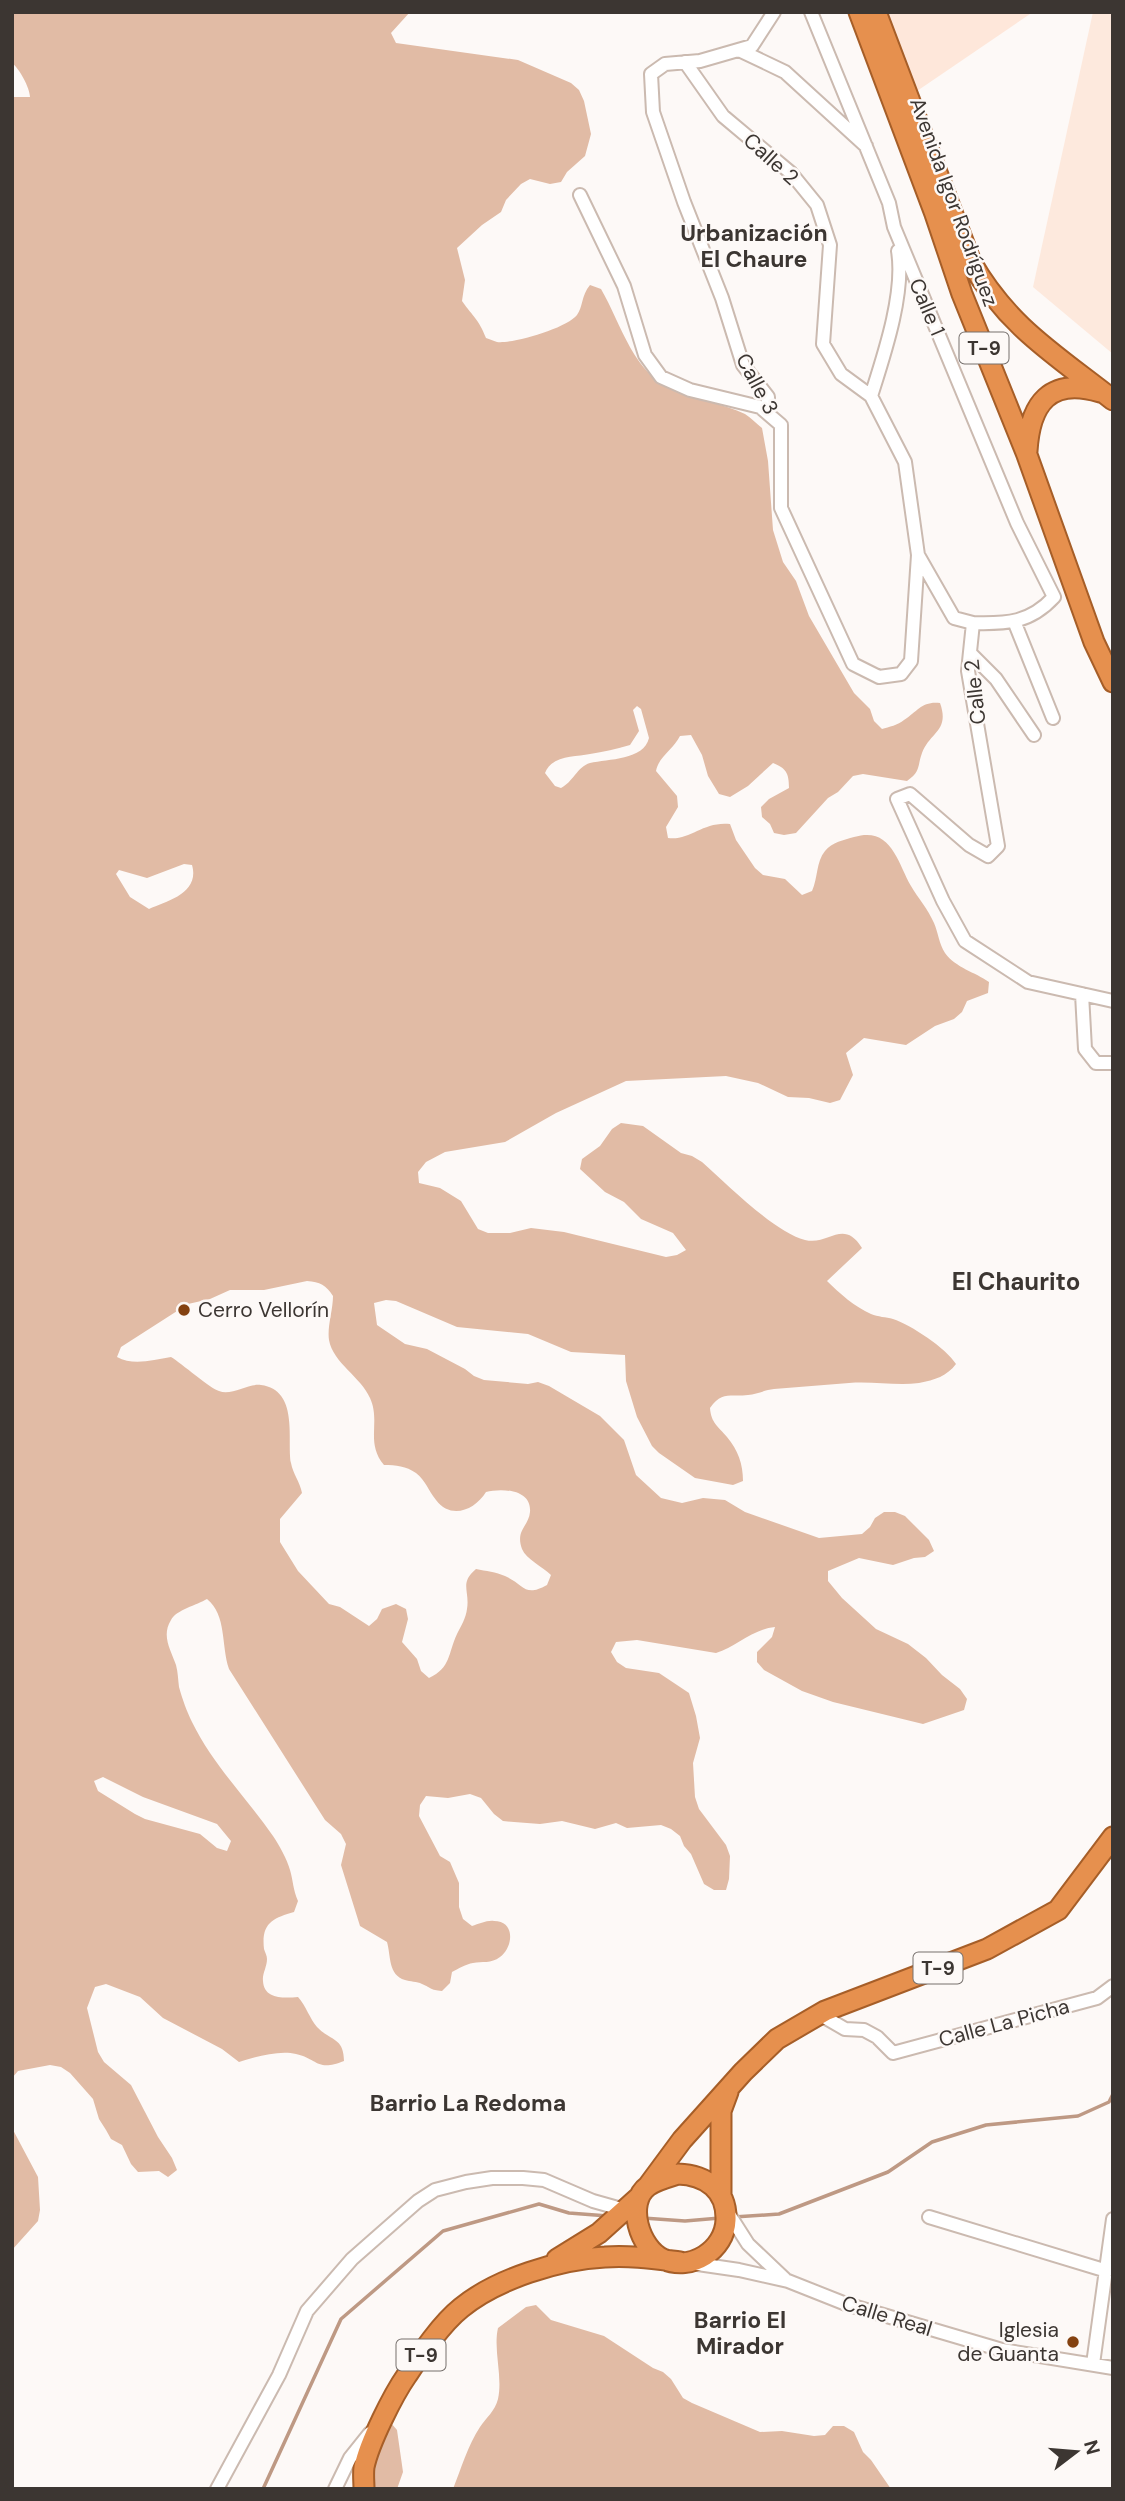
<svg xmlns="http://www.w3.org/2000/svg" width="1125" height="2501" font-family="'DM Sans',sans-serif">
  <rect width="100%" height="100%" fill="#fdf9f7"/>
  <path fill="#fde9dd" d="M 1093,12 L 1113,12 L 1113,354 L 1033,287 Z"/>
  <path fill="#fee7da" d="M 887,12 L 1033,12 L 917,91 Z"/>
  <path fill="#e1bba5" fill-rule="evenodd" d="M 12,12 L 410,12 L 391,33 L 396,43 L 518,60 L 571,83 L 579,90 L 584,101 L 591,134 L 585,156 L 567,172 L 561,182 L 550,184 L 530,179 L 521,184 L 506,200 L 501,212 L 482,225 L 457,248 L 465,280 L 462,301 C 474,318 478,318 486,338 C 490,339 493,341 497,342 C 513,344 567,328 577,315 C 583,307 581,296 590,285 L 601,289 C 622,325 633,375 677,392 C 699,400 724,404 745,414 C 751,418 757,424 762,428 L 768,461 L 773,530 L 783,562 L 796,581 L 809,616 L 854,693 L 870,709 L 874,721 L 882,729 C 889,727 898,725 904,720 C 918,711 922,701 940,703 C 950,731 930,732 922,753 C 917,767 921,771 907,781 L 863,774 L 853,776 L 838,792 L 828,798 L 796,833 L 784,835 L 774,833 L 770,824 L 762,817 L 761,807 L 769,799 L 789,788 C 789,773 786,768 773,763 L 748,786 L 730,797 L 719,794 L 708,776 L 702,755 L 691,735 L 680,736 C 673,750 659,756 656,771 L 677,796 L 678,807 L 666,827 L 668,838 C 690,841 703,821 730,824 L 736,840 L 755,868 L 763,875 L 785,879 L 802,895 L 812,891 C 818,878 816,862 825,851 C 832,842 844,840 854,837 C 891,826 897,861 911,886 C 918,898 928,909 934,923 C 938,932 939,944 945,953 C 956,968 975,972 989,982 L 988,993 L 967,1001 L 962,1012 L 954,1019 L 935,1026 L 906,1045 L 864,1038 L 846,1053 L 853,1075 L 840,1100 L 830,1103 L 809,1098 L 788,1097 L 758,1083 L 726,1076 L 626,1081 L 556,1113 L 505,1142 L 445,1152 L 426,1162 L 418,1172 L 419,1183 L 440,1188 L 461,1201 L 478,1229 L 488,1233 L 510,1233 L 531,1228 L 564,1232 L 666,1257 L 677,1255 L 686,1250 L 673,1233 L 641,1219 L 624,1202 L 605,1192 L 580,1169 L 582,1159 L 600,1146 L 612,1129 L 621,1123 L 643,1126 L 681,1153 L 692,1156 L 702,1162 C 727,1184 774,1232 805,1240 C 829,1246 843,1218 862,1248 L 827,1281 C 839,1293 855,1307 871,1314 C 878,1317 886,1317 893,1319 C 911,1325 946,1348 956,1364 C 947,1376 935,1380 919,1383 C 897,1386 872,1381 849,1383 C 824,1385 799,1387 774,1389 C 765,1390 757,1394 748,1395 C 730,1397 722,1391 710,1408 C 711,1423 718,1426 727,1437 C 738,1450 743,1464 743,1481 L 733,1485 L 695,1478 L 659,1453 L 652,1446 L 637,1417 L 626,1381 L 625,1355 L 571,1352 L 528,1334 L 457,1327 L 396,1301 L 386,1300 L 374,1303 L 377,1325 L 405,1344 L 427,1349 L 465,1369 L 474,1376 L 484,1380 L 528,1384 L 538,1382 L 549,1386 L 600,1416 L 624,1440 L 636,1475 L 661,1498 L 682,1503 L 703,1498 L 725,1500 L 745,1512 L 819,1538 L 862,1534 L 870,1527 L 875,1518 L 884,1512 L 895,1512 L 905,1516 L 929,1540 L 934,1551 L 925,1557 L 914,1558 L 893,1565 L 859,1558 L 828,1571 L 828,1581 L 842,1598 L 876,1629 L 908,1644 L 926,1658 L 942,1675 L 960,1689 L 967,1699 L 964,1710 L 923,1724 L 833,1702 L 802,1691 L 764,1670 L 757,1662 L 757,1652 L 772,1637 L 775,1627 C 753,1629 736,1647 716,1653 L 637,1640 L 616,1642 L 611,1652 L 617,1662 L 626,1668 L 659,1673 L 689,1693 L 696,1716 L 700,1738 L 693,1763 L 695,1797 L 699,1809 L 726,1845 L 730,1856 L 729,1879 L 726,1890 L 714,1890 L 704,1884 L 691,1854 L 684,1846 L 680,1836 L 671,1829 L 661,1825 L 627,1828 L 616,1823 L 595,1829 L 562,1821 L 540,1824 L 514,1822 L 503,1821 L 494,1814 L 481,1798 L 470,1794 L 448,1798 L 426,1796 L 420,1805 L 419,1816 L 440,1856 L 450,1862 L 459,1883 L 459,1907 L 463,1919 L 472,1926 C 479,1924 487,1920 494,1921 C 516,1921 513,1948 500,1957 C 491,1964 482,1961 473,1963 C 466,1964 458,1969 452,1972 L 450,1983 L 442,1991 C 430,1990 432,1988 422,1984 C 417,1981 410,1982 405,1980 C 388,1975 391,1956 387,1942 L 360,1926 L 341,1865 L 346,1844 L 341,1834 L 325,1820 L 229,1669 C 221,1646 227,1615 207,1599 C 197,1605 176,1610 171,1620 C 161,1636 171,1650 176,1665 C 178,1672 178,1680 179,1687 C 182,1698 187,1712 192,1722 C 213,1765 246,1797 273,1836 C 279,1845 287,1859 290,1870 C 293,1880 293,1890 298,1901 L 294,1912 C 273,1918 261,1923 264,1949 C 265,1952 267,1956 267,1959 C 267,1967 262,1974 263,1981 C 264,2000 285,1998 298,1997 C 306,2006 310,2019 317,2027 C 330,2041 344,2037 344,2061 C 317,2072 318,2059 296,2054 C 279,2050 255,2057 239,2062 L 222,2049 L 163,2018 L 140,1997 L 106,1984 L 95,1987 L 87,2008 L 98,2052 L 104,2062 L 131,2085 L 158,2137 L 172,2158 L 177,2170 L 168,2177 L 159,2171 L 138,2172 L 131,2164 L 122,2145 L 111,2139 L 106,2130 L 99,2119 L 93,2099 L 70,2073 L 61,2067 L 50,2065 L 18,2071 L 12,2078 L 12,97 L 30,97 C 30,88 19,68 12,63 ZM 637,706 L 641,709 L 649,738 C 644,760 608,759 590,763 C 577,767 573,782 561,788 L 555,786 L 545,773 C 552,755 575,757 590,754 C 603,752 617,749 630,745 L 639,731 L 633,710 ZM 184,864 L 192,865 C 200,893 168,901 149,909 L 130,897 L 116,874 L 119,870 L 147,878 ZM 307,1281 C 320,1282 326,1285 333,1296 C 333,1310 327,1327 329,1340 C 333,1363 361,1377 370,1398 C 381,1422 365,1442 384,1465 C 396,1465 406,1466 416,1473 C 426,1481 428,1490 436,1500 C 451,1520 475,1510 486,1492 C 501,1488 532,1489 530,1512 C 529,1526 515,1530 522,1549 C 526,1559 543,1567 551,1575 L 547,1585 C 524,1598 524,1584 505,1576 C 496,1572 486,1571 476,1569 C 459,1583 470,1591 467,1609 C 466,1618 461,1626 457,1634 C 448,1653 451,1668 429,1678 L 421,1671 L 417,1659 L 402,1642 L 408,1619 L 406,1609 L 396,1604 L 382,1609 L 377,1619 L 369,1626 L 340,1607 L 329,1604 L 298,1571 L 280,1542 L 280,1519 L 302,1493 C 300,1482 293,1474 291,1463 C 287,1439 299,1390 261,1385 C 248,1383 232,1396 219,1391 C 211,1389 181,1363 171,1357 C 153,1360 133,1366 117,1357 L 121,1347 L 188,1304 L 210,1299 L 230,1290 L 264,1290 ZM 103,1777 L 143,1797 L 217,1824 L 231,1841 L 227,1851 L 217,1848 L 200,1834 L 145,1819 L 135,1814 L 98,1791 L 94,1781 Z
    M 12,2128 L 38,2177 L 40,2210 L 38,2221 L 12,2250 Z
    M 536,2305 L 551,2320 L 604,2336 L 653,2368 L 663,2372 L 671,2379 L 683,2398 L 692,2403 L 760,2432 L 782,2431 L 814,2436 L 825,2435 L 833,2426 L 844,2426 L 854,2432 L 863,2452 L 871,2460 L 891,2489 L 453,2489 C 461,2469 468,2445 480,2427 C 486,2418 495,2411 498,2399 C 503,2376 493,2350 498,2328 L 526,2307 Z
    M 391,2423 L 397,2430 L 403,2472 L 397,2489 L 371,2489 L 377,2445 Z"/>
  <g fill="none" stroke-linecap="round" stroke-linejoin="round">
    <path stroke="#be9984" stroke-width="3.5" d="M 734,2217 L 779,2214 L 888,2172 L 932,2142 L 986,2125 L 1078,2116 L 1109,2102 L 1113,2094
      M 643,2218 L 685,2221 L 720,2218
      M 263,2489 L 341,2319 L 443,2231 L 539,2204 L 569,2213 L 608,2216"/>
    <g stroke="#cbbab0" stroke-width="16">
      <path id="minor" d="M 774,12 L 752,46 L 700,61 L 665,64 L 651,74 L 653,112 L 684,202 L 722,298 L 743,365 L 768,397 L 767,413 L 781,425 L 781,508 L 853,664 L 879,677 L 901,674 L 911,661 L 918,555
        M 811,12 L 889,203 L 894,227 L 1017,523 L 1054,597 C 1030,623 1007,624 973,623
        M 739,50 L 785,72 L 866,146
        M 685,62 L 723,116 L 791,173 L 817,205 L 830,245 L 823,344 L 841,374 L 871,396 L 905,462 L 918,555 L 954,618 L 973,623 L 968,671 L 998,846 L 988,856 L 969,845 L 910,794 L 897,799 L 943,901 L 965,941 L 1028,982 L 1113,1001
        M 580,195 L 624,286 L 645,355 L 661,377 L 690,390 L 760,407 L 767,413
        M 871,396 C 884,355 905,293 898,251
        M 1014,621 L 1053,718
        M 970,653 L 996,679 L 1034,735
        M 1082,994 L 1085,1049 L 1096,1063 L 1113,1063
        M 825,2011 L 826,2018 L 845,2029 L 864,2030 L 877,2037 L 893,2053 L 1097,1998 L 1113,1986
        M 727,2211 L 748,2244 L 785,2279
        M 929,2217 L 1107,2271
        M 691,2263 L 739,2270 L 788,2281 L 846,2304 L 1002,2350 L 1113,2368
        M 1093,2364 L 1113,2219
        M 217,2489 L 279,2375 L 307,2311 L 352,2259 L 418,2201 L 435,2190 L 466,2182 L 492,2178 L 523,2178 L 544,2180 L 593,2201 L 625,2210
        M 335,2489 L 350,2458 L 370,2433"/>
    </g>
    <g stroke="#a65e28" stroke-width="23">
      <path id="trunk" d="M 859,12 L 935,214 L 962,294 L 1027,455 L 1094,642 L 1113,682
        M 876,12 L 971,262 C 1008,327 1056,355 1113,400
        M 1027,451 C 1030,403 1050,377 1100,392
        M 678,2174 C 706,2175 727,2190 726,2220 C 725,2250 691,2272 663,2259 C 640,2249 625,2203 648,2186 C 656,2180 669,2177 678,2174 Z
        M 648,2186 L 682,2140 L 743,2072 L 777,2039 L 825,2011 L 987,1949 L 1058,1910 L 1113,1837
        M 721,2196 L 721,2111 L 728,2092
        M 557,2259 L 599,2233 L 639,2197
        M 364,2489 C 364,2482 363,2474 364,2467 C 369,2443 393,2395 407,2375 C 421,2354 441,2324 461,2308 C 496,2279 560,2259 605,2257 C 630,2255 656,2259 680,2262"/>
    </g>
    <use href="#minor" stroke="#fff" stroke-width="12"/>
    <use href="#trunk" stroke="#e6904e" stroke-width="19"/>
  </g>
  <g fill="#844211" stroke="#fdf9f7" stroke-width="2.5">
    <circle cx="184" cy="1310" r="7"/>
    <circle cx="1073" cy="2342" r="7"/>
  </g>
  <g text-anchor="middle" stroke-width="5" stroke-linejoin="round" paint-order="stroke">
    <g fill="#fdf9f7" stroke="#76706d" stroke-width="2">
      <rect x="959.5" y="332.5" width="49" height="31" rx="5"/>
      <rect x="913.5" y="1952.5" width="49" height="31" rx="5"/>
      <rect x="396.5" y="2339.5" width="49" height="31" rx="5"/>
    </g>
    <g font-size="19" font-weight="bold" fill="#3c3632">
      <text x="984" y="355">T-9</text>
      <text x="938" y="1975">T-9</text>
      <text x="421" y="2362">T-9</text>
    </g>
    <g font-size="21" fill="#3c3632" stroke="#fdf9f7">
      <text transform="translate(771 159) rotate(42)" y="7">Calle 2</text>
      <text transform="translate(954 202) rotate(70)" y="7">Avenida Igor Rodríguez</text>
      <text transform="translate(927 307) rotate(67)" y="7">Calle 1</text>
      <text transform="translate(757 384) rotate(62)" y="7">Calle 3</text>
      <text transform="translate(975 692) rotate(-96)" y="7">Calle 2</text>
      <text transform="translate(1004 2023) rotate(-15)" y="7">Calle La Picha</text>
      <text transform="translate(887 2316) rotate(17)" y="7">Calle Real</text>
    </g>
    <g font-size="21" fill="#3c3632" stroke="#fdf9f7" text-anchor="start">
      <text x="198" y="1317">Cerro Vellorín</text>
      <text x="1059" y="2337" text-anchor="end">Iglesia<tspan x="1059" dy="24">de Guanta</tspan></text>
    </g>
    <g font-size="23" font-weight="bold" fill="#3c3632" stroke="#fdf9f7">
      <text x="754" y="241">Urbanización<tspan x="754" dy="26">El Chaure</tspan></text>
      <text x="468" y="2111">Barrio La Redoma</text>
      <text x="740" y="2328">Barrio El<tspan x="740" dy="26">Mirador</tspan></text>
    </g>
    <g font-size="24" font-weight="bold" fill="#3c3632" stroke="#fdf9f7">
      <text x="1016" y="1290">El Chaurito</text>
    </g>
  </g>
  <rect width="1125" height="2501" fill="none" stroke="#3c3632" stroke-width="28"/>
  <g transform="translate(1076 2452) rotate(74)" stroke="#fdf9f7" stroke-width="5" paint-order="stroke">
  <path d="M0-5L12 26L0 18L-12 26Z" fill="#3c3632"/>
  <text y="-10" font-size="19" font-weight="bold" text-anchor="middle" fill="#3c3632">N</text>
  </g>
</svg>
